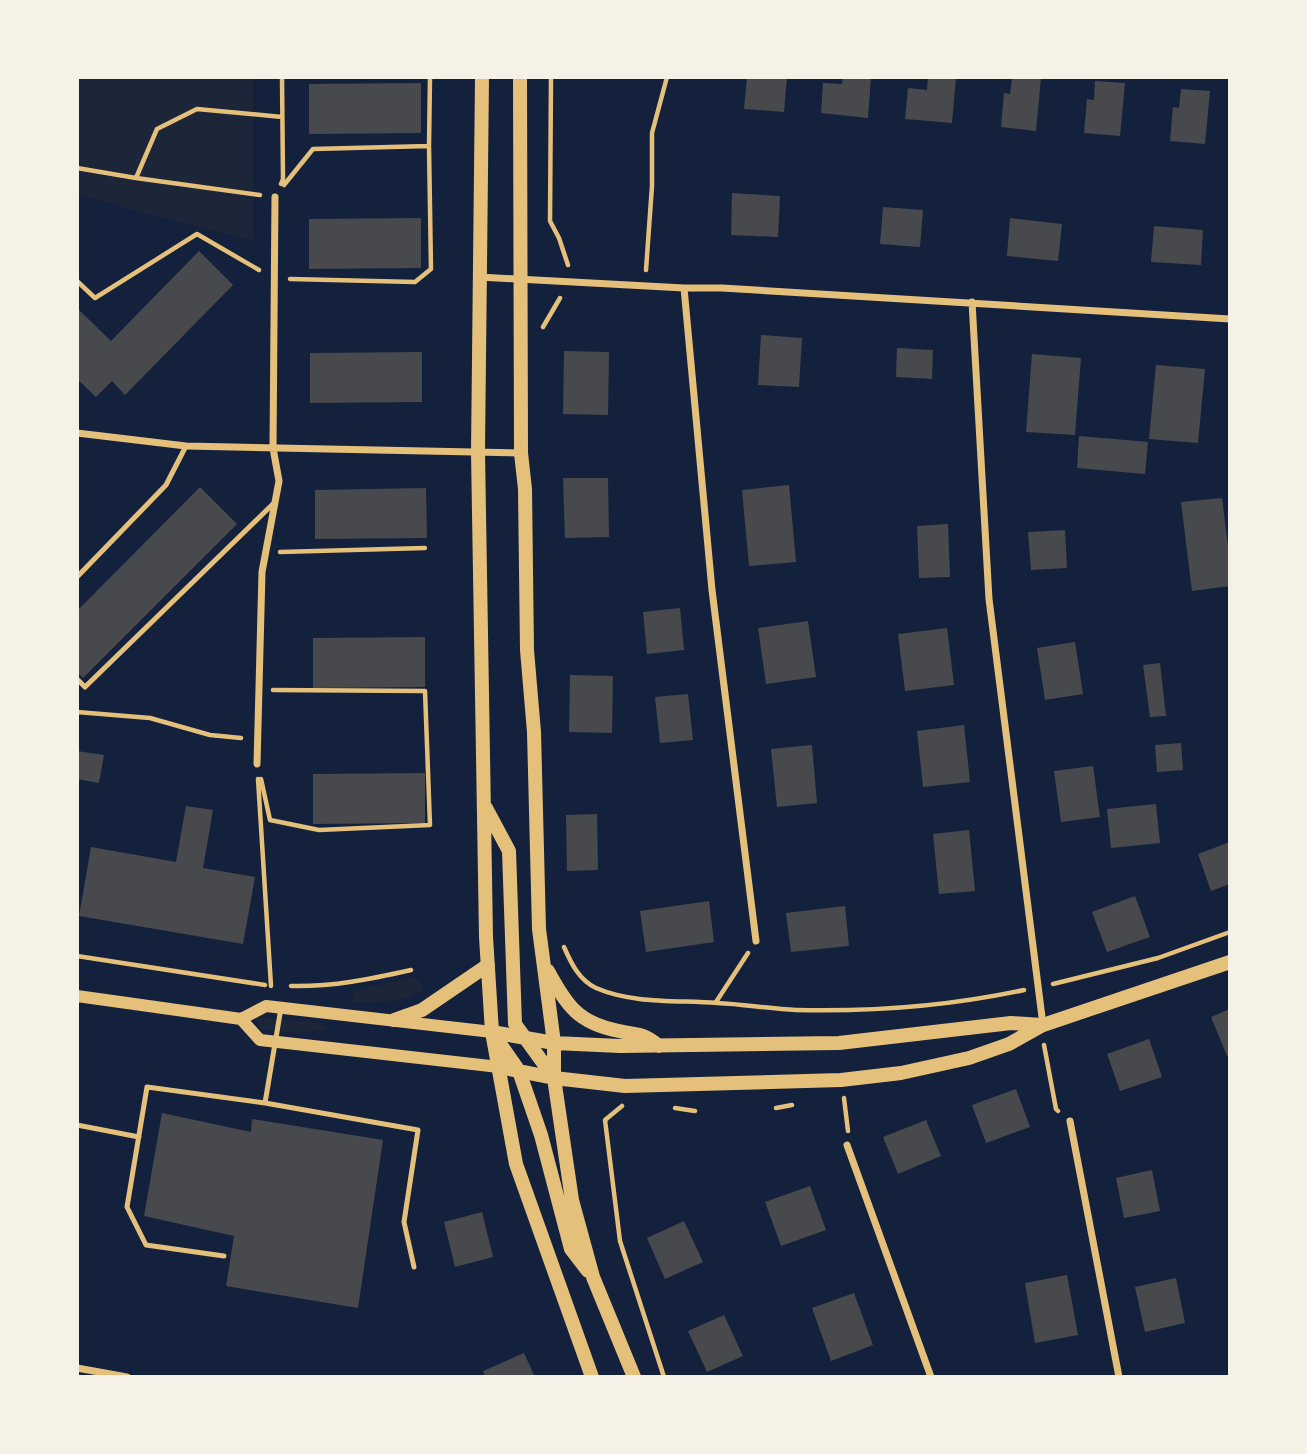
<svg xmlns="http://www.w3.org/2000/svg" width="1307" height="1454" font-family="Lato,sans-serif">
  <rect width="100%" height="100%" fill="#14213d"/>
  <path fill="#1d2539" d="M 77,77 L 253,77 L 253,241 L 77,195 Z
    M 413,977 L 419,981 L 424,990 C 404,1003 377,1002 354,1002 L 354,991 Z
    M 255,1017 L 324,1023 L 326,1030 L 299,1033 L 260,1029 Z"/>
  <path fill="#48494c" d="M 747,77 L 787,77 L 784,112 L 744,109 Z
    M 843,77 L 871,77 L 868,118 L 821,113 L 823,83 L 842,84 Z
    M 928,77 L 956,77 L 952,123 L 905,119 L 908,88 L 927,90 Z
    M 1012,77 L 1041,78 L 1036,131 L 1001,127 L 1004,93 L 1010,94 Z
    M 1095,81 L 1125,83 L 1120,136 L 1084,133 L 1087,99 L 1094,100 Z
    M 421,83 L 421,133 L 309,134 L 309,84 Z
    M 1181,89 L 1210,91 L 1205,144 L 1170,141 L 1173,107 L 1179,108 Z
    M 732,193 L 780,196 L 778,237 L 731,235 Z
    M 883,207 L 923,210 L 920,247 L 880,244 Z
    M 421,218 L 421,268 L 309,269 L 309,219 Z
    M 1010,218 L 1062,224 L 1058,261 L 1007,256 Z
    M 1154,226 L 1203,230 L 1201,265 L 1151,262 Z
    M 199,251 L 233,285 L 125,395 L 112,381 L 96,397 L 77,379 L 77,308 L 111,341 Z
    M 761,335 L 802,338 L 799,387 L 758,385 Z
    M 897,348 L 933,350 L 932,379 L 896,377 Z
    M 564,351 L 609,352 L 608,415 L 563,414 Z
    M 422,352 L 422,402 L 310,403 L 310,353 Z
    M 1032,354 L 1081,358 L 1075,435 L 1026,432 Z
    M 1156,365 L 1205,369 L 1198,443 L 1149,439 Z
    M 1079,436 L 1148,442 L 1145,474 L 1077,468 Z
    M 563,478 L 608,478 L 609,537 L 565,538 Z
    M 789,485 L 796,562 L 749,566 L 742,490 Z
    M 200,487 L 237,524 L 83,678 L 77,672 L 77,611 Z
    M 426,488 L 427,538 L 315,539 L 315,490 Z
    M 1222,498 L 1230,562 L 1230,586 L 1192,591 L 1181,502 Z
    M 948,524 L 950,577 L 919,578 L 917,526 Z
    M 1065,530 L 1067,568 L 1031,570 L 1028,532 Z
    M 680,608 L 684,650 L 647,654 L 643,612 Z
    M 808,621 L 816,677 L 766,684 L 758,628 Z
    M 947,628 L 954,685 L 905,691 L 898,634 Z
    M 425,637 L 425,687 L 313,688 L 313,638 Z
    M 1075,642 L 1083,694 L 1045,700 L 1037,648 Z
    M 1160,663 L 1166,716 L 1150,717 L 1143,665 Z
    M 570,675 L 613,676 L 612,733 L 569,732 Z
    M 688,694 L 693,740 L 660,743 L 655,697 Z
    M 964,725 L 970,782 L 923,787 L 917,731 Z
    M 1181,743 L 1183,770 L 1157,772 L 1155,745 Z
    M 812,745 L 817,803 L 777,807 L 771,749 Z
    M 77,751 L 104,755 L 99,783 L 77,779 Z
    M 1093,766 L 1100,817 L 1061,822 L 1054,771 Z
    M 425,773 L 425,823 L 313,824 L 313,774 Z
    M 1156,804 L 1160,843 L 1111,848 L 1107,809 Z
    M 186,806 L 213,810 L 203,868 L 255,877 L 243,944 L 79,916 L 91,847 L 176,862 Z
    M 597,814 L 598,870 L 567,871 L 566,815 Z
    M 969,830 L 975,891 L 939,894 L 933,834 Z
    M 1230,842 L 1230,884 L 1211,891 L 1198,854 Z
    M 1135,896 L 1150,937 L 1107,952 L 1092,912 Z
    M 709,901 L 714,942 L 646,952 L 640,911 Z
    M 845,906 L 849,946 L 791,952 L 786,913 Z
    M 1230,1009 L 1230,1055 L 1227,1056 L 1211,1017 Z
    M 1149,1039 L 1162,1077 L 1120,1091 L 1107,1054 Z
    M 1016,1089 L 1030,1127 L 986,1143 L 972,1105 Z
    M 162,1113 L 251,1132 L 252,1119 L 383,1140 L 358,1308 L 226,1286 L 234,1236 L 144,1216 Z
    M 926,1120 L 941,1156 L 898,1174 L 883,1137 Z
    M 1152,1170 L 1160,1211 L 1124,1218 L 1116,1178 Z
    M 810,1186 L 826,1230 L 781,1246 L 765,1202 Z
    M 482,1212 L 493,1257 L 455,1267 L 444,1222 Z
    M 684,1221 L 703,1262 L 665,1279 L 647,1238 Z
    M 1067,1275 L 1078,1335 L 1035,1343 L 1025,1283 Z
    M 1176,1278 L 1185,1323 L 1145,1332 L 1135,1287 Z
    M 854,1293 L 873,1345 L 831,1361 L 812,1308 Z
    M 724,1315 L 743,1356 L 707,1372 L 688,1331 Z
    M 524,1353 L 535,1377 L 485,1377 L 483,1371 Z"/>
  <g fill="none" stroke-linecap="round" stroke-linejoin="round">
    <path stroke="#e5c07b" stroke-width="4.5" d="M 551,77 L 550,221 L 559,238 L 568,265
      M 77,168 L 136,178 L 157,129 L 197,109 L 282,117
      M 136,178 L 260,195
      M 281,184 L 283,179 L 282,77
      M 284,185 L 313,149 L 429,146 L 430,77
      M 646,270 L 652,186 L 652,133 L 667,77
      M 290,279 L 415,282 L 431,269 L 429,146
      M 77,281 L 95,298 L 197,234 L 259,270
      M 543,327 L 560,298
      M 280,552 L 425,548
      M 77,712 L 150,718 L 210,735 L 241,738
      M 258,779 L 271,986
      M 261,779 L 270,820 L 319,830 L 430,825 L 425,691 L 273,690
      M 564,947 C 571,963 579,980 596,988 C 633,1004 678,1000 717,1003 C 743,1004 770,1009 796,1010 C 873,1012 949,1006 1024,990
      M 77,956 L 265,985
      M 1053,984 L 1158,958 L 1230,932
      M 291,986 C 332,987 371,979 411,970
      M 716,1002 L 748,953
      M 1044,1045 L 1056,1109 L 1058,1111
      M 844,1098 L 848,1131
      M 622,1106 L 605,1120 L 620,1241 L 664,1377
      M 675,1108 L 695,1111
      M 776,1108 L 792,1105"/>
    <path stroke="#e5c07b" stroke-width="5" d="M 77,577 L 166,485 L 186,446
      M 77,679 L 85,687 L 275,502
      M 265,1103 L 281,1008
      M 77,1125 L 139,1137
      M 224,1256 L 146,1245 L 127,1207 L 147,1087 L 265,1103 L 418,1130 L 404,1222 L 414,1267"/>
    <path stroke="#e5c07b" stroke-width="7" d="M 479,277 L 684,288 L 722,288 L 1230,319
      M 684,288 L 712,590 L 756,941
      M 972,302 L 989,599 L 1043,1025
      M 77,433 L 186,446 L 521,453
      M 257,764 L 262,572 L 279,481 L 273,448 L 275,197
      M 1070,1121 L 1119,1377
      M 847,1145 L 931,1377
      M 77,1368 L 127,1377"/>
    <path stroke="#e5c07b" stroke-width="12" d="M 77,996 L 241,1019 L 266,1006 L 492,1032
      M 241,1019 L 260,1040 L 499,1067"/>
    <path stroke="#e5c07b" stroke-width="14" d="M 482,77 L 478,452 L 486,937 L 492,1032 L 516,1164 L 592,1377
      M 520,77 L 521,453 L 525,489 L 527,650 L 534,732 L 539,929 L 554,1043 L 554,1078 L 572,1200 L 593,1277 L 634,1377
      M 486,808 L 509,851 L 515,1024 L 554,1078
      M 548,971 C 567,1006 578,1023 619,1031 C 639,1036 642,1032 659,1046
      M 394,1020 L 422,1010 L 488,965
      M 492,1032 L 554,1043 L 620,1046 L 839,1043 L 1011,1023 L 1042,1025
      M 496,1038 L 519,1071 L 541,1135 L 571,1249 L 588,1271
      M 499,1067 L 554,1078 L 625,1086 L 841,1080 L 901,1073 L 969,1058 L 1009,1044 L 1043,1025 L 1230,962"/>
  </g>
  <rect width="1307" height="1454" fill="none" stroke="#f6f1e7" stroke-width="158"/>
</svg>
